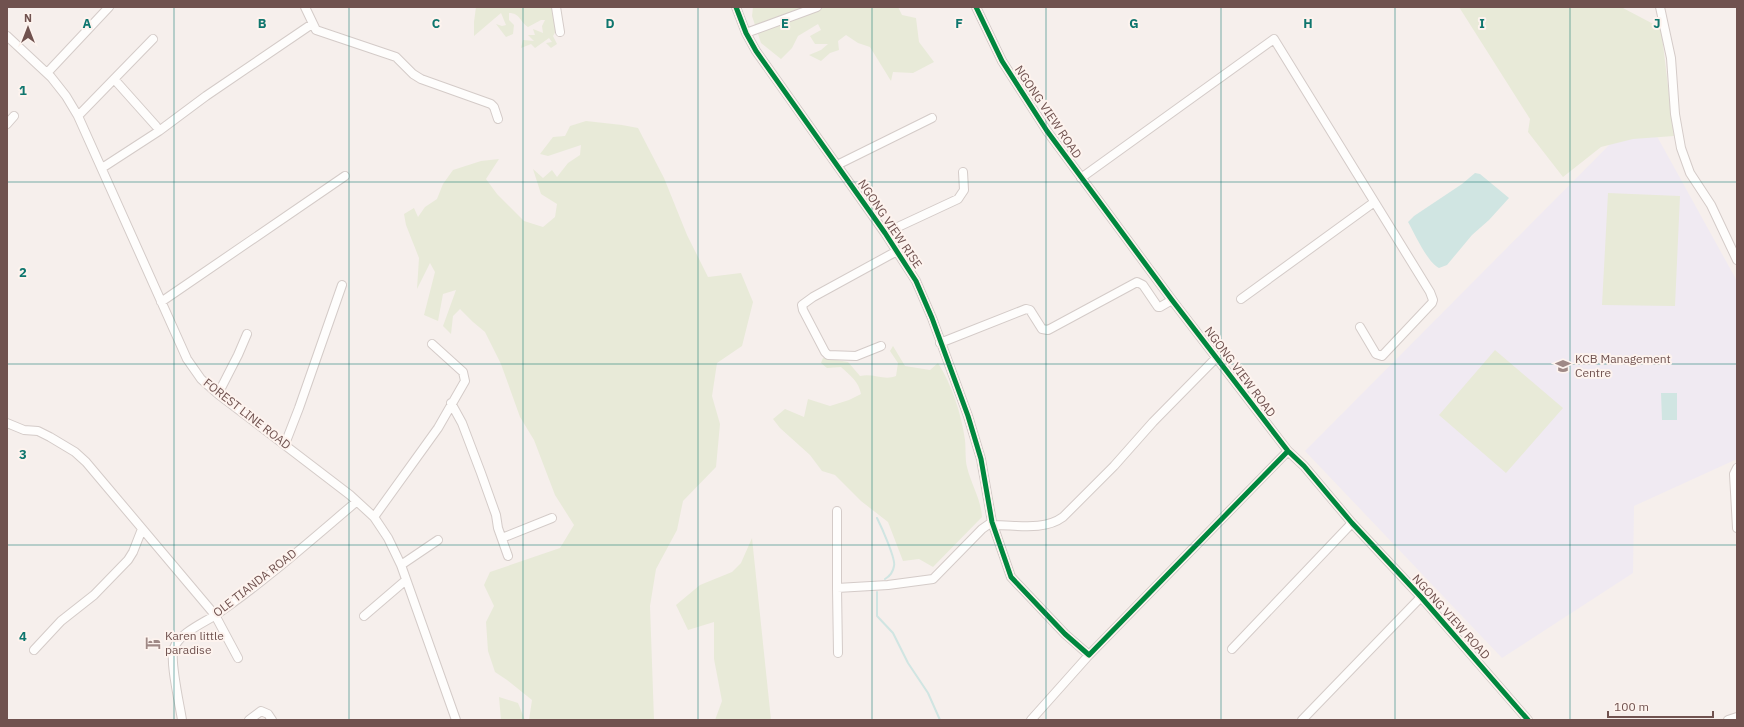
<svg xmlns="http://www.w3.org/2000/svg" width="1744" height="727" font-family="'IBM Plex Sans',sans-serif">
  <rect width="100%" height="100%" fill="#f6efec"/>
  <path fill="#f0eaf2" d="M 1643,111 L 1737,281 L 1737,459 L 1634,506 L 1633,573 L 1502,658 L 1305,451 Z"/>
  <path fill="#e8ead8" d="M 476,7 L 552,7 L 556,31 L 553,36 L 557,44 L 551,48 L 546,43 L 552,42 L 549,38 L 535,48 L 531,44 L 521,48 L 523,40 L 534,41 L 528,35 L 535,35 L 533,29 L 543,33 L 542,26 L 545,20 L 541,20 L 528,27 C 520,22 520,13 509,13 L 509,20 L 514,25 L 513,34 L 506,37 L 496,24 L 502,26 L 506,25 L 501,13 L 474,36 L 474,22 Z
    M 753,7 L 898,7 L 902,15 L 916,18 L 919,42 L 934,62 L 913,73 L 893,72 L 891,81 L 870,47 L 858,43 L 846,35 L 838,41 L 839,50 L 830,53 L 821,61 L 809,55 L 821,50 L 828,44 L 815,44 L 810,36 L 821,30 L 818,24 L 798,36 L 792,48 L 781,59 L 761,43 L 752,16 Z
    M 1459,7 L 1621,7 L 1661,28 L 1674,136 L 1633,139 L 1601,147 L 1563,177 L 1528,132 L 1530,119 Z
    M 586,121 L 622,125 L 638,128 L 664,178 L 687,235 L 708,277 L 741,273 L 753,302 L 742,346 L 717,363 L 712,396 L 720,424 L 716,467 L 683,501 L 677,530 L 656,569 L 650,606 L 654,720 L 529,720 L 532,700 L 507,680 L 495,672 L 488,651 L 486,622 L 494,606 L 484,585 L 490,572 L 560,548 L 574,525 L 555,495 L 534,440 L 520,417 L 501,364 L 485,332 L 473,322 L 460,309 L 453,316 L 451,334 L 443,326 L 456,290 L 443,294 L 438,321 L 424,315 L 435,272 L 430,263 L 417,289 L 419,258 L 406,225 L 404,214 L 414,208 L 418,217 L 425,207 L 437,199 L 443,184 L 453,170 L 481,161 L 499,159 L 486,179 L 497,194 L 524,221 L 543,227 L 555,217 L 557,204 L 541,194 L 533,169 L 543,178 L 552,170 L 557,177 L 568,163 L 580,155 L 581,145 L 548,156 L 540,154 L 553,137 L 565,136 L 570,126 Z
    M 1608,193 L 1680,196 L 1675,306 L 1602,305 Z
    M 893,346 L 905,366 L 930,370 L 938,363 C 952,385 961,413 965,440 C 966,449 965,459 967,467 C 971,484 981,499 982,517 L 933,567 L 919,559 L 903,561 L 888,522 L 861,501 L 835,475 L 822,471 L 810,455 L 780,428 L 773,419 L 785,409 L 804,417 L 808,399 L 830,406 L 849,400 L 861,394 C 859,382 850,375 841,367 L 827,368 L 821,363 L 823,358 L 848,362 L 860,376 C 874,373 884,381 896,376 L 898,363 L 890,351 Z
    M 1495,350 L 1563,408 L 1506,473 L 1439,415 Z
    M 752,538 L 771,720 L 715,720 L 722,701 L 714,659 L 714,622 L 688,630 L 676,605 L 700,585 L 732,572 L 741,563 Z
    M 499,697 L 518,703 L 525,720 L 501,720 Z"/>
  <path fill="#d0e5e2" d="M 1475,173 L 1480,174 L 1509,198 L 1489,220 L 1472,235 L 1447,265 L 1439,268 C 1427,262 1415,234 1408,222 L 1414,216 L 1462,184 Z
    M 1661,393 L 1677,393 L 1677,420 L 1662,420 Z"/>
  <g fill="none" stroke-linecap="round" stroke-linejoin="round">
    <path stroke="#d0e5e2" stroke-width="2" d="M 877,518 C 881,526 896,559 894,566 C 893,573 890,576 885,579
      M 877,592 L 877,616 L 893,633 L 908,663 L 928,693 L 940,720"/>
    <g stroke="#d4cbc8" stroke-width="10">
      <path id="minor" d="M 305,7 L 316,30 L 396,57 L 413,74 L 421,79 L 491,104 L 494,107 L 498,119
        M 556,7 L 560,32
        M 736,7 L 746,33 L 756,51 L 885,233 L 916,281 L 932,318 L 968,416 L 981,459 L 992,522 L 1011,577 L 1065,634 L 1089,655 L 1288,451
        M 976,7 L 1002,61 L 1047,131 L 1172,300 L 1288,451 L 1304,466 L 1352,523 L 1421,597 L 1528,720
        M 1660,7 L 1671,58 L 1675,114 L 1681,148 L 1690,173 L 1711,205 L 1737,260
        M 746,33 L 817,7
        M 7,36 L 51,77 L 66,96 L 78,116 L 187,359 L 201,379 L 218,394 L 350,495 L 374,517 L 388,538 L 401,565 L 456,720
        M 47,73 L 109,7
        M 114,79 L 156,126
        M 78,116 L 153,39
        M 7,124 L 14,116
        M 837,165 L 932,118
        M 102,168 L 159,131 L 206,96 L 312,24
        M 1081,178 L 1274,39 L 1430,292 L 1433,300 L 1432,303 L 1382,356 L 1376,354 L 1360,327
        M 885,233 L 958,199 L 964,190 L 963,172
        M 1241,299 L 1373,203
        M 161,302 L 345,176
        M 940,343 L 1026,309 L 1030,310 L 1042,329 L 1048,330 L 1137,282 L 1143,285 L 1158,307 L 1160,307 L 1172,300
        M 881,346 L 856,356 L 828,355 L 825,352 L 803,310 L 802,305 L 813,297 L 897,251
        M 218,394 L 238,355 L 247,334
        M 451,403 L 462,423 L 481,473 L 496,515 L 498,528 L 508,556
        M 7,423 L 24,430 L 38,431 L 50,437 L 75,452 L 86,462 L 215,615 L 238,658
        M 285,444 L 299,408 L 342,285
        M 1737,468 L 1734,474 L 1737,528
        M 837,511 L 837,588 L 888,585 L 933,579 L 982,529 L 992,522
        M 374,517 L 438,428 L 465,381 L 463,372 L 432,344
        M 994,525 C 1017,525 1044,531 1063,517 L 1114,466 L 1153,422 L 1216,358
        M 502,538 L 552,518
        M 401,565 L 438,540
        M 837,588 L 838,653
        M 364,616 L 406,580
        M 1232,649 L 1352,523
        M 34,650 L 61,621 L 94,595 L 128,560 L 133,552 L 142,529
        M 182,720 C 180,706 169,659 174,648 C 179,634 201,624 214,616 C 264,582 310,541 356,502
        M 249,720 L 261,711 L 268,714 L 272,720
        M 1031,720 L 1089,655
        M 1302,720 L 1421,597
        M 1728,720 L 1737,717"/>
    </g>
    <use href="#minor" stroke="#fefdfc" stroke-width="8"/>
    <g stroke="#fdf3ee" stroke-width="8">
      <path id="cycleway" d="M 736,7 L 746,33 L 756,51 L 885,233 L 916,281 L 932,318 L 968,416 L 981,459 L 992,522 L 1011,577 L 1065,634 L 1089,655 L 1288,451
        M 976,7 L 1002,61 L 1047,131 L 1172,300 L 1288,451 L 1304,466 L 1352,523 L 1421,597 L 1528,720"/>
    </g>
    <use href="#cycleway" stroke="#00873e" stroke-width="5"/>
  </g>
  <path fill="none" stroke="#0f766e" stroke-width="1" stroke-opacity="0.55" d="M 174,7 L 174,720M 349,7 L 349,720M 523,7 L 523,720M 698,7 L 698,720M 872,7 L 872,720M 1046,7 L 1046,720M 1221,7 L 1221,720M 1395,7 L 1395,720M 1570,7 L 1570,720M 7,182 L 1737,182M 7,364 L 1737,364M 7,545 L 1737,545"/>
  <defs>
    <g id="university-bare" transform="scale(1.2)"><path d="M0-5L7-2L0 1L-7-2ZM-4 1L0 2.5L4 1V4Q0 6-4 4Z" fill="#9f8986" stroke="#fdf3ee" stroke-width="2.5" paint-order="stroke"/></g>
    <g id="hotel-bare" transform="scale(1.2)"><path d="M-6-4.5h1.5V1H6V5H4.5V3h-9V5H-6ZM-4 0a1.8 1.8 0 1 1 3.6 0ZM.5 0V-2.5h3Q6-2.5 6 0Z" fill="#9f8986" stroke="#fdf3ee" stroke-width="2.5" paint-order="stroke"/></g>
  </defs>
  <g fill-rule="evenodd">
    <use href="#university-bare" x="1563" y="366"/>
    <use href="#hotel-bare" x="153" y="643"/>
  </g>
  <g text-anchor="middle" stroke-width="4" stroke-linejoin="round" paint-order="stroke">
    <g font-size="12" fill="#70524f" stroke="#fdf3ee">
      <text transform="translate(1048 112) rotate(56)" y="4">NGONG VIEW ROAD</text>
      <text transform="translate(890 224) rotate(56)" y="4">NGONG VIEW RISE</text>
      <text transform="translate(1240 372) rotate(53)" y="4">NGONG VIEW ROAD</text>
      <text transform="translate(247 414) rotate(38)" y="4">FOREST LINE ROAD</text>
      <text transform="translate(255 583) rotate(-38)" y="4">OLE TIANDA ROAD</text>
      <text transform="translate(1451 617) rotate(48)" y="4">NGONG VIEW ROAD</text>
    </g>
    <g font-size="12" fill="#70524f" stroke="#fdf3ee" text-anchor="start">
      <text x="1575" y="363">KCB Management<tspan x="1575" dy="14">Centre</tspan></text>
      <text x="165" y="640">Karen little<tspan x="165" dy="14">paradise</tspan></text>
    </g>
  </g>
  <g font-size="13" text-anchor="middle" font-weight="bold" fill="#0f766e" stroke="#fdf3ee" stroke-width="4" stroke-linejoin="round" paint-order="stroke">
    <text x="87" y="28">A</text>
    <text x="262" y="28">B</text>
    <text x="436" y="28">C</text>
    <text x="610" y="28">D</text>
    <text x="785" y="28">E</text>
    <text x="959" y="28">F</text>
    <text x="1134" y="28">G</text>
    <text x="1308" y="28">H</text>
    <text x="1482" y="28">I</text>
    <text x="1657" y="28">J</text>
    <text x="23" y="95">1</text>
    <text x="23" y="277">2</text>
    <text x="23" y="459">3</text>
    <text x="23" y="641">4</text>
  </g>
  <rect width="1744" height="727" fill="none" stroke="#70524f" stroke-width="16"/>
  <g transform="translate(28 28)" stroke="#fdf3ee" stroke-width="3" paint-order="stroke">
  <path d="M0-3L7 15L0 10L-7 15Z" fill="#70524f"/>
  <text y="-6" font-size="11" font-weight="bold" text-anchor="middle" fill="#70524f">N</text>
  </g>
  <path d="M1608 711v6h105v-6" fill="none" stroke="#70524f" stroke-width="2"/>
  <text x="1614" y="711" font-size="12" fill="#70524f" stroke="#fdf3ee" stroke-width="3" paint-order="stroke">100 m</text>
</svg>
